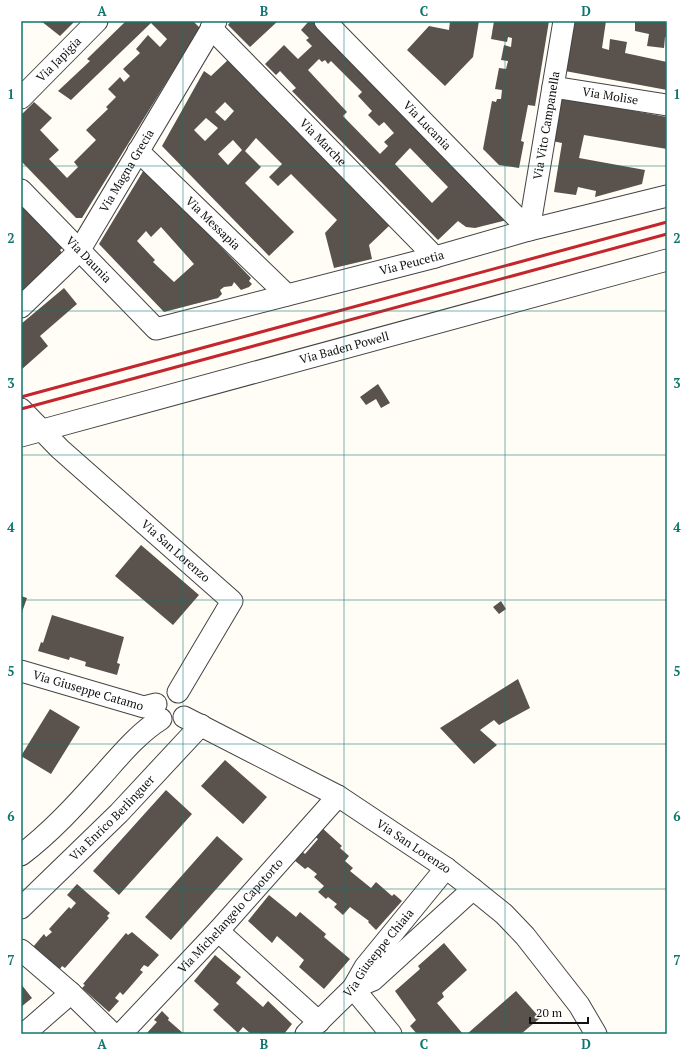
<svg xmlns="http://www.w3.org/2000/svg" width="688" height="1055" font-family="'PT Serif',serif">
  <rect width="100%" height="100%" fill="#fffdf5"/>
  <path fill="#5a524d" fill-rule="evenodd" d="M 41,21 L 75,21 L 60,36 Z
    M 126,21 L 193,21 L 200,28 L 82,218 L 76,218 L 21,161 L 21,115 L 34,102 L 52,118 L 40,130 L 59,150 L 49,159 L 67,178 L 78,167 L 74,162 L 96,140 L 86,130 L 108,109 L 106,107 L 116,97 L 108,89 L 120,77 L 124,82 L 130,76 L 123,69 L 140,53 L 136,49 L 148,35 L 160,47 L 167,39 L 151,23 L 71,100 L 58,91 L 90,61 L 87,59 Z
    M 231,21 L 278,21 L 250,47 L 228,25 Z
    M 309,21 L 318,21 L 507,220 L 475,228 L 466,227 L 458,221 L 438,240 L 292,91 L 296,88 L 280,71 L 276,75 L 265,64 L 284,45 L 298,59 L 312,46 L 306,40 L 309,38 L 301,30 ZM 319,59 L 322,62 L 325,60 L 328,64 L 331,61 L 362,92 L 358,96 L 372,111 L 368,115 L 379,126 L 384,122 L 394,133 L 384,142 L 388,146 L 380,154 L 343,116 L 347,112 L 308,70 ZM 410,148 L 448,187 L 432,203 L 395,164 Z
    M 450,21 L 479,21 L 473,57 L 445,86 L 407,50 L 429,26 L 449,30 Z
    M 494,21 L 549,21 L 535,106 L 528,105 L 521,141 L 524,142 L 519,168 L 499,165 L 483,149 L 492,101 L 496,102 L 497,99 L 501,99 L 502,90 L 495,89 L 499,68 L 506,69 L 508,61 L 501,60 L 504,45 L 511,47 L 512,38 L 508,37 L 507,42 L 491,39 Z
    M 574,21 L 606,21 L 602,48 L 609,50 L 610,39 L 627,42 L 625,53 L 667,62 L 667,90 L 565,71 Z
    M 635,21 L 667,21 L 667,37 L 665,37 L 664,48 L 647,46 L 649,34 L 635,31 Z
    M 229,59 L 390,225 L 369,245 L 372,259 L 334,268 L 325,233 L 337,220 L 291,174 L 278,186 L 269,177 L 282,164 L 256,138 L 245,151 L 261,167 L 245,183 L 294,232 L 269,256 L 162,146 L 204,71 L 211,76 ZM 225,102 L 234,111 L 225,121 L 215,112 ZM 206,118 L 218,128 L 205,141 L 194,130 ZM 233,140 L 242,150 L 228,165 L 218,154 Z
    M 562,94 L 586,102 L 667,117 L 667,149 L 584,135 L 579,158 L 645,170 L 642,184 L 595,197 L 596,191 L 578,187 L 576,195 L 554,192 L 562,143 L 552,141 L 557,109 L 560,109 Z
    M 145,168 L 251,278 L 249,281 L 252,284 L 249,287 L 241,290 L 234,282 L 232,286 L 224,287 L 220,290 L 222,294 L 218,298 L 164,312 L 99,244 ZM 161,227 L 194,264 L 174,282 L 153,262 L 155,260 L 137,241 L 146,231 L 151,237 Z
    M 21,202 L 65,246 L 60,250 L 62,253 L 21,293 Z
    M 64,288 L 77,304 L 40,336 L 48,346 L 21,370 L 21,324 Z
    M 378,384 L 390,403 L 381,408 L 376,399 L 366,405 L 360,397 Z
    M 141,545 L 199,595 L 173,625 L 115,576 Z
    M 21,596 L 27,598 L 21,615 Z
    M 501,601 L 506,609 L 499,614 L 493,607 Z
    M 52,615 L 124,637 L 117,663 L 120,664 L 117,675 L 85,666 L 86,662 L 70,657 L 69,660 L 38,651 L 41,642 L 43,643 Z
    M 518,679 L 530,708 L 499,725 L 494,720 L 480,730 L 497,745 L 474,764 L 440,728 Z
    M 50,709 L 80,727 L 51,774 L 21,756 Z
    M 225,760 L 267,797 L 243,824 L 201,786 Z
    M 166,790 L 192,814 L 119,895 L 93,871 Z
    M 321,827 L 342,846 L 340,848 L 349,856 L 345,861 L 353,868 L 350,871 L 371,888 L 376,882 L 392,896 L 394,894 L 402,901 L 376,930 L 368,922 L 369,921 L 350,907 L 343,915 L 334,907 L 337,904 L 328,897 L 326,899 L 318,892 L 324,886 L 314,877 L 317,874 L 308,867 L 305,869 L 294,860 L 302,851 L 305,854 L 318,839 L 314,836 Z
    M 217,836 L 243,859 L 171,940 L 145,917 Z
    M 77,884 L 110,913 L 107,916 L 109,918 L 65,968 L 62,966 L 60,969 L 33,947 L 44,934 L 46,937 L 52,932 L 49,929 L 69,907 L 71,909 L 76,903 L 67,895 Z
    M 269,895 L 296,917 L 300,912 L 326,934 L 324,937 L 350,959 L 324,989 L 299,967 L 304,960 L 277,936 L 272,943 L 248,921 Z
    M 132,932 L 159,955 L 148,967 L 144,965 L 140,970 L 143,972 L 123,995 L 120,992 L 115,998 L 119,1001 L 109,1012 L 82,988 L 85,985 L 83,984 L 126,933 L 128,935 Z
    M 444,943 L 467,970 L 442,993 L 444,997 L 437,1003 L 463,1034 L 417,1034 L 410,1026 L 416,1020 L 395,991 L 420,969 L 418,966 Z
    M 215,955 L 241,977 L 236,983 L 263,1007 L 268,1001 L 292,1024 L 284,1034 L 251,1034 L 243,1027 L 238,1033 L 213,1010 L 219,1004 L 194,981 Z
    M 21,984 L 32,998 L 21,1007 Z
    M 516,991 L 540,1018 L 521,1034 L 467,1034 Z
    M 162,1011 L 169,1018 L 168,1020 L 184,1034 L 146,1034 L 157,1022 L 154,1020 Z"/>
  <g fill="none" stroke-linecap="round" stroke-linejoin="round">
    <g stroke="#444" stroke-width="23">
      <g id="street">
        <path id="s1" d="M 325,21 L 529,230"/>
        <path id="s2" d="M 211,28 L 435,257"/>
        <path id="s3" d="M 553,87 L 667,105"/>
        <path id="s4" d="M 21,98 L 97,21"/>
        <path id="s5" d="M 138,151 L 287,295"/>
        <path id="s6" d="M 21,190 L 156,329 L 435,257 L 529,230 L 667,196"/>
        <path id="s7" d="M 529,230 L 564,21"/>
        <path id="s8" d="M 21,307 L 79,251 L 216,21"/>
        <path id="s9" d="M 21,409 L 60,449 L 232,601 L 178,692"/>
        <path id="s10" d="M 21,436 L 667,260"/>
        <path id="s11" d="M 21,671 L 144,707 L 156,704"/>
        <path id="s12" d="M 184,717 L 338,796 L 446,868 L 473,889 L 504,914 L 525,936 L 579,1005 L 596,1034"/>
        <path d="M 21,855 C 50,833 75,806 100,778 C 118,758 137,734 161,719"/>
        <path id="s13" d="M 21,908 L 119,813 L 201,725"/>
        <path d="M 218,931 L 319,1022"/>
        <path d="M 21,950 L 71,993 L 113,1034"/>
        <path d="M 24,1034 L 71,993"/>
        <path id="s14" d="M 121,1034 L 218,931 L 338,796"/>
        <path id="s15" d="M 306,1034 L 353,988 L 365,967 L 446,868"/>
        <path d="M 391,1034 L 353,988 L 373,980 L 473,889"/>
      </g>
    </g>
    <use href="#street" stroke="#fff" stroke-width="21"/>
    <path stroke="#c4262e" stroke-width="3" d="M 21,397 L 667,222
      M 21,409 L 667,234"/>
  </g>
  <path fill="none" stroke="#0f766e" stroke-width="1" stroke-opacity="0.55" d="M 183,21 L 183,1034M 344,21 L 344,1034M 505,21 L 505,1034M 21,166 L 667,166M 21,311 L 667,311M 21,455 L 667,455M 21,600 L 667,600M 21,744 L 667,744M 21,889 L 667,889"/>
  <g text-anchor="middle" stroke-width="4" stroke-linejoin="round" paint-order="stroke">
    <g font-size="12" fill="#111" stroke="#fff">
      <text dy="4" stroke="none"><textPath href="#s4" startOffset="54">Via Japigia</textPath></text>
      <text dy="4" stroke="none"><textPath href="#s3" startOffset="58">Via Molise</textPath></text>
      <text dy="4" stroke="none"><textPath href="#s1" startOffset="146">Via Lucania</textPath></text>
      <text dy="4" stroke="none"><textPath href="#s7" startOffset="106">Via Vito Campanella</textPath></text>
      <text dy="4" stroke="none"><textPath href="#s2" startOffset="160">Via Marche</textPath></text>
      <text dy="4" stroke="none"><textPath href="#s8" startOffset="174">Via Magna Grecia</textPath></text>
      <text dy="4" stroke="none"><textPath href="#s5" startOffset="104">Via Messapia</textPath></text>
      <text dy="4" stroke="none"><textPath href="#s6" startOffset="97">Via Daunia</textPath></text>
      <text dy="4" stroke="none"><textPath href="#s6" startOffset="458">Via Peucetia</textPath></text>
      <text dy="4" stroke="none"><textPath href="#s10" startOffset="335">Via Baden Powell</textPath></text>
      <text dy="4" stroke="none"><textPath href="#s9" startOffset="210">Via San Lorenzo</textPath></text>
      <text dy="4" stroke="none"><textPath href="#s11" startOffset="70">Via Giuseppe Catamo</textPath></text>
      <text dy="4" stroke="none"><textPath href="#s13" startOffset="128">Via Enrico Berlinguer</textPath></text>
      <text dy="4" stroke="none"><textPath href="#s12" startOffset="264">Via San Lorenzo</textPath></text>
      <text dy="4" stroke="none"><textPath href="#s14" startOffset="161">Via Michelangelo Capotorto</textPath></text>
      <text dy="4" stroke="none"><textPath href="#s15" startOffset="109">Via Giuseppe Chiaia</textPath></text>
    </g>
  </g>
  <rect width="688" height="1055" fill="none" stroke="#ffffff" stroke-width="44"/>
  <path d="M530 1017v6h58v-6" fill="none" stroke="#111111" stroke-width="2"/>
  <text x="536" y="1017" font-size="12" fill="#111111" stroke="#ffffff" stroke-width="3" paint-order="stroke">20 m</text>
  <rect x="22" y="22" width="644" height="1011" fill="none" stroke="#0f766e" stroke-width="1.5"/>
  <g font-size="13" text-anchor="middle" font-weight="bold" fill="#0f766e">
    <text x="102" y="16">A</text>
    <text x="264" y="16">B</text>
    <text x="424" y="16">C</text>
    <text x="586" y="16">D</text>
    <text x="11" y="99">1</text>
    <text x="677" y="99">1</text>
    <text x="11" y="243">2</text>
    <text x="677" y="243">2</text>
    <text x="11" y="388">3</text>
    <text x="677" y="388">3</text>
    <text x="11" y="532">4</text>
    <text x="677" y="532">4</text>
    <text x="11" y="676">5</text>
    <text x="677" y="676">5</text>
    <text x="11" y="821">6</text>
    <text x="677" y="821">6</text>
    <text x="11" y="965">7</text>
    <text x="677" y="965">7</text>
    <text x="102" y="1049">A</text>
    <text x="264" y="1049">B</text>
    <text x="424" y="1049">C</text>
    <text x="586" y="1049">D</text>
  </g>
</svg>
